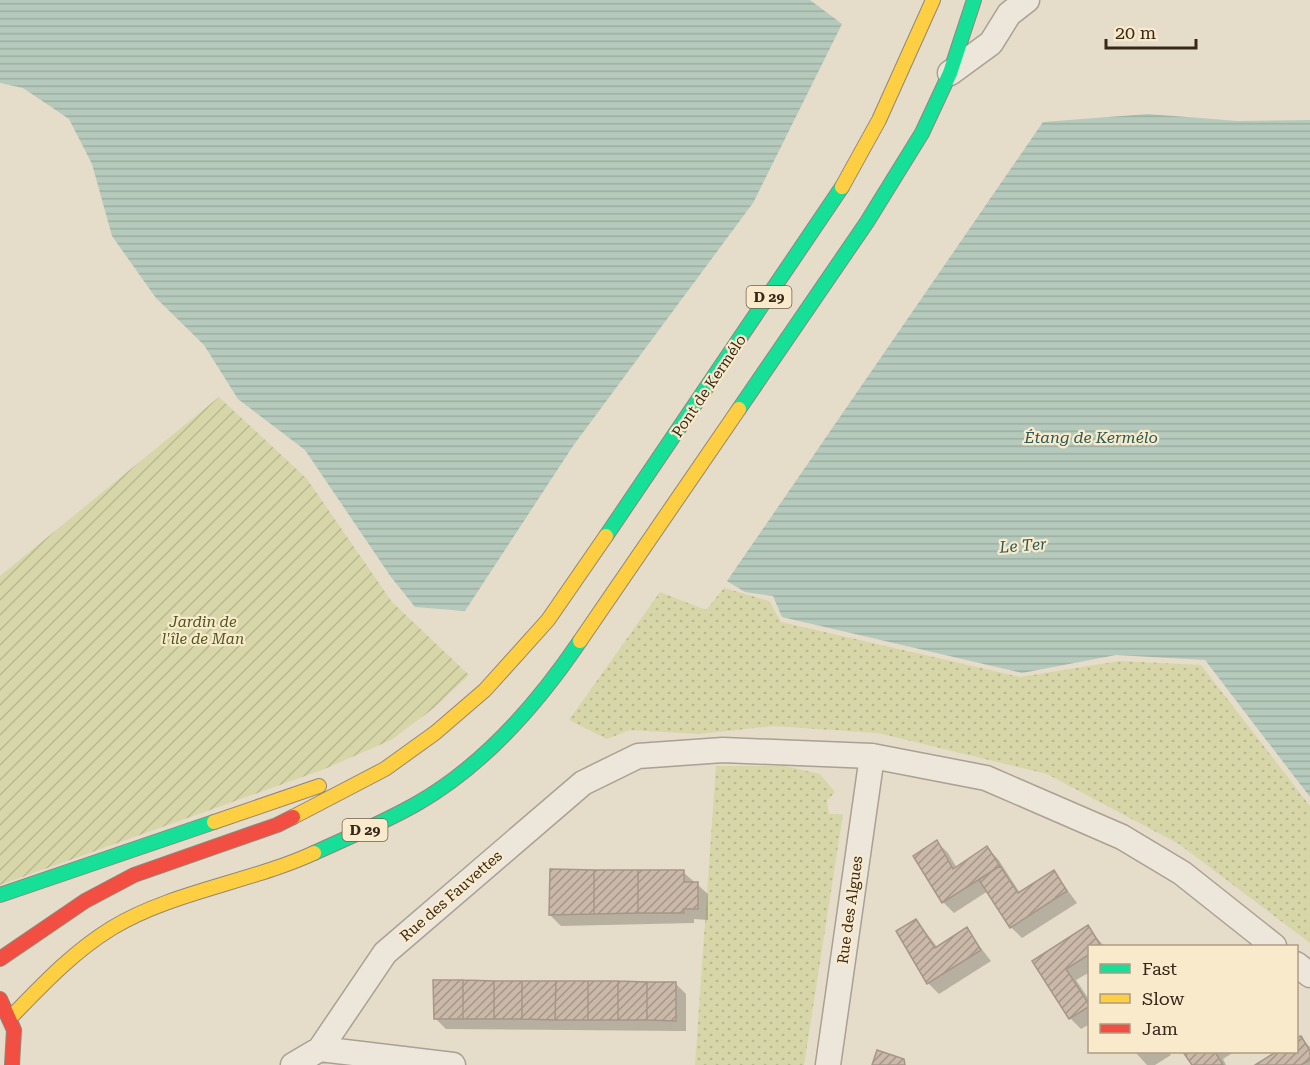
<svg xmlns="http://www.w3.org/2000/svg" width="1310" height="1065" font-family="'Roboto Serif',serif">
  <defs>
    <pattern id="grass-dots" width="8" height="8" patternUnits="userSpaceOnUse" patternTransform="scale(1.5)"><rect width="8" height="8" fill="#d7d6a9"/><path d="M2 2h.1M6 6h.1" fill="none" stroke="#b9b891" stroke-width="1.8" stroke-linecap="round"/></pattern>
    <pattern id="garden-furrows" width="10" height="10" patternUnits="userSpaceOnUse" patternTransform="scale(1.5)"><rect width="10" height="10" fill="#d7d6a9"/><path d="M-1 1l2-2M0 10L10 0M9 11l2-2" fill="none" stroke="#b9b891"/></pattern>
    <pattern id="water-rules" width="6" height="5" patternUnits="userSpaceOnUse" patternTransform="scale(1.5)"><rect width="6" height="5" fill="#b5cabc"/><path d="M0 2.5h6" fill="none" stroke="#9caea1"/></pattern>
    <pattern id="building-hatch" width="6" height="6" patternUnits="userSpaceOnUse" patternTransform="scale(1.5)"><rect width="6" height="6" fill="#cab9a9"/><path d="M-1 1l2-2M0 6l6-6M5 7l2-2" fill="none" stroke="#a59689"/></pattern>
  </defs>
  <rect width="100%" height="100%" fill="#e5dcc9"/>
  <path fill="url(#grass-dots)" d="M 724,588 L 769,601 L 781,622 L 1020,677 L 1120,661 L 1201,665 L 1310,806 L 1310,943 L 1179,844 L 1047,774 L 878,733 L 773,726 L 699,734 L 630,730 L 607,739 L 569,720 L 660,592 L 706,610 Z
    M 716,766 L 785,766 L 820,774 L 835,792 L 827,801 L 829,814 L 843,814 L 804,1065 L 695,1065 Z"/>
  <path fill="url(#garden-furrows)" d="M 219,397 L 307,479 L 392,602 L 469,675 L 434,708 L 391,740 L 322,770 L 0,885 L 0,576 Z"/>
  <path fill="url(#water-rules)" d="M 0,0 L 810,0 L 842,24 L 753,203 L 573,446 L 465,611 L 415,607 L 391,577 L 305,450 L 238,399 L 204,345 L 156,298 L 112,236 L 92,164 L 69,119 L 23,88 L 0,83 Z
    M 1148,114 L 1238,121 L 1310,120 L 1310,797 L 1205,660 L 1116,655 L 1022,673 L 782,617 L 773,596 L 745,592 L 727,581 L 1043,122 Z"/>
  <path fill="#0003" d="M 937,842 L 948,853 L 957,868 L 987,848 L 998,859 L 1020,893 L 1054,872 L 1077,903 L 1022,938 L 1011,927 L 988,891 L 954,913 L 943,902 Z
    M 683,872 L 708,894 L 708,920 L 694,919 L 694,923 L 561,926 L 550,915 Z
    M 916,920 L 938,948 L 966,929 L 991,961 L 939,994 L 928,983 L 898,932 Z
    M 1087,927 L 1104,946 L 1090,946 L 1090,972 L 1076,980 L 1090,1001 L 1090,1024 L 1081,1029 L 1070,1018 L 1034,961 Z
    M 675,983 L 686,994 L 686,1031 L 446,1029 L 435,1018 Z
    M 1301,1038 L 1310,1047 L 1310,1065 L 1258,1065 L 1279,1052 L 1296,1052 Z
    M 1135,1052 L 1169,1052 L 1171,1055 L 1155,1065 L 1147,1065 Z
    M 1185,1052 L 1234,1052 L 1223,1059 L 1226,1065 L 1194,1065 Z"/>
  <path fill="url(#building-hatch)" stroke="#a59688" stroke-width="1.5" d="M 937,840 L 953,869 L 987,846 L 1000,866 L 942,903 L 913,856 Z
    M 1000,866 L 1018,893 L 1054,870 L 1067,891 L 1010,928 L 979,880 Z
    M 550,869 L 594,870 L 594,914 L 549,915 Z
    M 594,870 L 638,870 L 638,913 L 594,914 Z
    M 638,870 L 684,870 L 684,882 L 698,882 L 698,909 L 683,909 L 684,913 L 638,913 Z
    M 916,919 L 935,948 L 967,927 L 981,950 L 927,984 L 896,931 Z
    M 1088,925 L 1101,946 L 1090,946 L 1090,954 L 1066,969 L 1090,1006 L 1069,1019 L 1032,961 Z
    M 433,980 L 463,980 L 463,1019 L 434,1019 Z
    M 463,980 L 494,981 L 494,1019 L 463,1019 Z
    M 494,981 L 522,981 L 522,1019 L 494,1019 Z
    M 522,981 L 556,981 L 555,1020 L 522,1019 Z
    M 556,981 L 588,981 L 588,1020 L 555,1020 Z
    M 588,981 L 618,981 L 618,1020 L 588,1020 Z
    M 618,981 L 647,982 L 647,1020 L 618,1020 Z
    M 647,982 L 676,982 L 676,1021 L 647,1020 Z
    M 1301,1036 L 1310,1051 L 1310,1060 L 1301,1065 L 1255,1065 L 1276,1052 L 1296,1052 L 1296,1038 Z
    M 877,1050 L 904,1059 L 905,1065 L 872,1065 Z
    M 1183,1052 L 1215,1052 L 1223,1065 L 1192,1065 Z"/>
  <g fill="none" stroke-linecap="round" stroke-linejoin="round">
    <g stroke="#aaa093" stroke-width="27">
      <path id="street" d="M 950,73 L 991,43 L 1009,14 L 1027,0
        M 1296,964 L 1310,975
        M 320,1049 L 453,1065
        M 293,1065 L 320,1049 L 385,953 L 583,783 L 638,756 L 723,750 L 872,756 L 986,778 L 1122,837 L 1182,873 L 1274,946
        M 828,1065 L 872,756"/>
    </g>
    <g stroke="#8f8679" stroke-width="16">
      <path id="fast" d="M 739,409 L 867,222 L 922,133 L 950,73 L 974,0
        M 606,536 L 842,187
        M 314,853 C 349,837 385,822 418,803 C 484,765 538,703 580,641
        M 0,895 L 214,822"/>
    </g>
    <g stroke="#8f8679" stroke-width="16">
      <path id="slow" d="M 842,187 L 879,120 L 933,0
        M 580,641 L 739,409
        M 293,817 L 385,769 L 435,733 L 485,690 L 548,620 L 606,536
        M 214,822 L 319,786
        M 12,1016 C 43,984 73,952 112,928 C 171,892 251,882 314,853"/>
    </g>
    <g stroke="#8f8679" stroke-width="16">
      <path id="jam" d="M 0,959 L 85,901 L 134,875 L 277,825 L 293,817
        M 0,999 L 14,1030 L 12,1065"/>
    </g>
    <use href="#street" stroke="#ece6db" stroke-width="24"/>
    <use href="#fast" stroke="#16e098" stroke-width="14"/>
    <use href="#slow" stroke="#ffcf43" stroke-width="14"/>
    <use href="#jam" stroke="#f24e42" stroke-width="14"/>
  </g>
  <g text-anchor="middle" stroke-width="4.5" stroke-linejoin="round" paint-order="stroke">
    <g fill="#f9eacc" stroke="#72624f" stroke-width="1.5">
      <rect x="746.5" y="286" width="45" height="22" rx="4.5"/>
      <rect x="342.5" y="819" width="45" height="22" rx="4.5"/>
    </g>
    <g font-size="14" font-weight="bold" fill="#38281a">
      <text x="769" y="302">D 29</text>
      <text x="365" y="835">D 29</text>
    </g>
    <g font-size="15" fill="#38281a" stroke="#f9eacc">
      <text transform="translate(709 386) rotate(-56)" y="5">Pont de Kermélo</text>
      <text transform="translate(451 896) rotate(-41)" y="5">Rue des Fauvettes</text>
      <text transform="translate(850 910) rotate(-82)" y="5">Rue des Algues</text>
    </g>
    <g font-size="15" font-style="italic" fill="#4b571f" stroke="#f9eacc">
      <text x="203" y="627">Jardin de<tspan x="203" dy="17">l'île de Man</tspan></text>
    </g>
    <g font-size="16" font-style="italic" fill="#285a55" stroke="#f9eacc">
      <text x="1091" y="443">Étang de Kermélo</text>
      <text transform="translate(1023 545) rotate(-4)" y="6">Le Ter</text>
    </g>
  </g>
  <rect x="1088" y="945" width="210" height="108" fill="#f9eacc" stroke="#ac9c85" stroke-width="1.5"/>
  <rect x="1100" y="964" width="30" height="9" fill="#16e098" stroke="#ac9c85" stroke-width="1.5"/>
  <text x="1142" y="975" font-size="18" fill="#38281a">Fast</text>
  <rect x="1100" y="994" width="30" height="9" fill="#ffcf43" stroke="#ac9c85" stroke-width="1.5"/>
  <text x="1142" y="1005" font-size="18" fill="#38281a">Slow</text>
  <rect x="1100" y="1024" width="30" height="9" fill="#f24e42" stroke="#ac9c85" stroke-width="1.5"/>
  <text x="1142" y="1035" font-size="18" fill="#38281a">Jam</text>
  <path d="M1106 39v9h90v-9" fill="none" stroke="#38281a" stroke-width="3"/>
  <text x="1115" y="39" font-size="18" fill="#38281a" stroke="#f9eacc" stroke-width="4.5" paint-order="stroke">20 m</text>
</svg>
